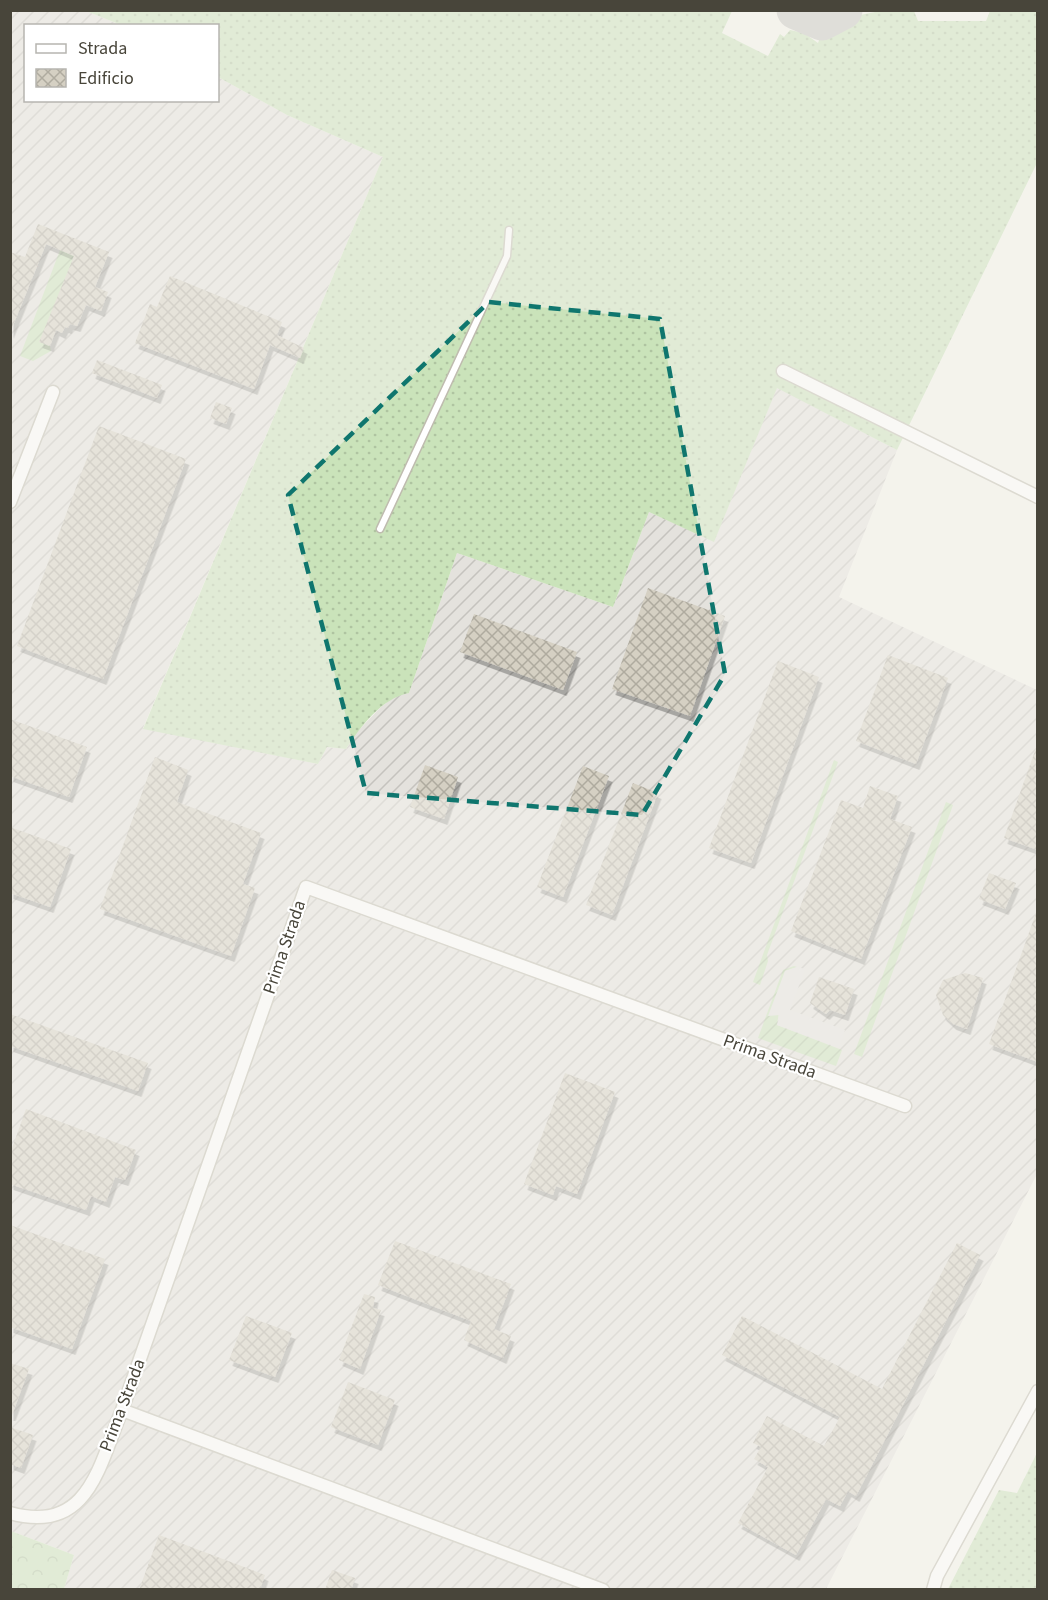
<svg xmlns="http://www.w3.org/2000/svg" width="1048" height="1600" font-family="'Source Sans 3',sans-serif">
  <defs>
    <pattern id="industrial-furrows" width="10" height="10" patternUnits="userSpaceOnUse" patternTransform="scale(1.5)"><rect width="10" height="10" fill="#e4e2dd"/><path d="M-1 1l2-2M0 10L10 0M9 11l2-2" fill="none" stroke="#c5c3be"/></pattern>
    <pattern id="grass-dots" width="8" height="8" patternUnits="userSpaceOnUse" patternTransform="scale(1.5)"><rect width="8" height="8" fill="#cae3ba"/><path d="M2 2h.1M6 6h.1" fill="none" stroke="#afc4a1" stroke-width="1.8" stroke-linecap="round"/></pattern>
    <pattern id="forest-crowns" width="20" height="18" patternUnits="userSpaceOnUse" patternTransform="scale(1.5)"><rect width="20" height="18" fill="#cae3ba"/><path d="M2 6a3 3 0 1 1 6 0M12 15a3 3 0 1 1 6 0" fill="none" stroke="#afc4a1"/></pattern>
    <pattern id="garden-furrows" width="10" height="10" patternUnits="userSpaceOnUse" patternTransform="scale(1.5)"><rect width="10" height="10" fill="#cae3ba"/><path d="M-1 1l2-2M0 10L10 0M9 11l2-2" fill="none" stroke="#afc4a1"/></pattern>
    <pattern id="building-cross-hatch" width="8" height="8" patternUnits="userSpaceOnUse" patternTransform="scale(1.5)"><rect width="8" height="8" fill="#d5d0c3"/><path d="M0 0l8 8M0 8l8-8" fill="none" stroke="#afab9f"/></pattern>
    <filter id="shadow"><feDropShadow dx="3.5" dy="6" stdDeviation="0" flood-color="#0004"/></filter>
  </defs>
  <rect width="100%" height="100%" fill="#f4f3ec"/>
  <path fill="url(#industrial-furrows)" d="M 10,11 L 86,11 L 121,25 L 26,26 L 26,100 L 218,100 L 218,77 L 287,115 L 383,157 L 143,728 L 318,764 L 327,747 L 346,749 L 355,734 L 381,707 L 396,695 L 409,693 L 457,553 L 613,607 L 649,512 L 714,541 L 777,387 L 897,450 L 839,597 L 1037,690 L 1037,1174 L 826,1589 L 64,1589 L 74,1555 L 11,1531 Z"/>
  <path fill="url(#grass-dots)" d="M 885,10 L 914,11 L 918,21 L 986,21 L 990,11 L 1037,11 L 1037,163 L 897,450 L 777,388 L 714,542 L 649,512 L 613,607 L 457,553 L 409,693 C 382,698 361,726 346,749 L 327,747 L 318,764 L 143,729 L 383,157 L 287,115 L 218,77 L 218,26 L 121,25 L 86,11 L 732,11 L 722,33 L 768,56 L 780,34 L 784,37 L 790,30 L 804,33 L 818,43 L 820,38 L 841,28 L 845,18 Z
    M 1037,1453 L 1037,1589 L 948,1589 L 999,1490 L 1017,1493 Z"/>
  <path fill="url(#forest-crowns)" d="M 11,1531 L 74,1555 L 64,1589 L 11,1589 Z"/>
  <path fill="url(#garden-furrows)" d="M 60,250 L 87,260 L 40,342 L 50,346 L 51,351 L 33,361 L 20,356 Z
    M 834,760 L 838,762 L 767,955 L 768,961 L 760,985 L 753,982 Z
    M 946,802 L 953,805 L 862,1057 L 854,1054 Z
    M 794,966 L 797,967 L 785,971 L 777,1025 L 842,1050 L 836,1066 L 758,1038 L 783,970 Z"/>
  <path fill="#e4e3e0" d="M 797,967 L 805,969 L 790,1010 L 845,1030 L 839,1048 L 777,1025 L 780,1015 L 768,1016 L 785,971 Z"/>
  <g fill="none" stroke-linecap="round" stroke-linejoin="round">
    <path stroke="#c6c6c2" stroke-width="39" d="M 796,10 L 822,21 L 843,10"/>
  </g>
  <path fill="url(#building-cross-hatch)" filter="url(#shadow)" d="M 38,224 L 109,252 L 95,287 L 108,292 L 101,311 L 86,305 L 77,326 L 70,324 L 68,328 L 65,327 L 62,333 L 56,330 L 50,346 L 39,342 L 74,256 L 46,244 L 10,333 L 10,252 L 25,257 Z
    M 170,276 L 282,322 L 277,335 L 304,348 L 300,358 L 270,345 L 254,389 L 135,343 L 150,304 L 157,307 Z
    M 97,360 L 162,385 L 157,398 L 92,373 Z
    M 216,402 L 232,408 L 226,424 L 210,418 Z
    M 99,426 L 186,459 L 103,679 L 17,646 Z
    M 648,588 L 725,616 L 690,716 L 612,689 Z
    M 474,614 L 577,652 L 563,690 L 460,652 Z
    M 888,655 L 948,678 L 916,764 L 856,741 Z
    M 778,661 L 819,677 L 751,863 L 709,848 Z
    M 10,719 L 87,747 L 69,797 L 10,776 Z
    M 1036,748 L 1038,748 L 1038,850 L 1004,838 Z
    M 155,757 L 188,770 L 177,802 L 261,833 L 243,884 L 255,888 L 231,956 L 100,909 Z
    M 425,765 L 458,777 L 444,819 L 410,807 Z
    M 583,766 L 609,776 L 563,897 L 537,887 Z
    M 633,783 L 658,793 L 612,915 L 586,905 Z
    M 870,786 L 898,796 L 890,819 L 912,827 L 861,959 L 791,931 L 841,800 L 863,808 Z
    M 10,827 L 71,849 L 50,907 L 10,893 Z
    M 989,873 L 1016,883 L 1005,909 L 979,899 Z
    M 1036,913 L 1038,913 L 1038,1062 L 989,1044 Z
    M 965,973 L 983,978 L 967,1029 L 953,1024 L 943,1015 L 936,995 L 943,980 Z
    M 819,977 L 854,989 L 845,1015 L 830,1010 L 826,1014 L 810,1003 Z
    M 10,1014 L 148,1063 L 138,1091 L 10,1046 Z
    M 565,1073 L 615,1092 L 577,1194 L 556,1186 L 553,1195 L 524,1184 Z
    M 26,1109 L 136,1150 L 125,1180 L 115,1177 L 106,1202 L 91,1196 L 86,1210 L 10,1184 L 10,1154 Z
    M 10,1225 L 105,1259 L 72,1349 L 10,1327 Z
    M 395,1241 L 511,1284 L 494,1329 L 511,1336 L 503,1358 L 464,1340 L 471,1321 L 378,1285 Z
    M 957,1243 L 980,1255 L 856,1496 L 848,1491 L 840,1506 L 826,1499 L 796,1555 L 738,1523 L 768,1467 L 754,1459 L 761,1447 L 753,1443 L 767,1416 L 824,1446 L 840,1417 L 722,1355 L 742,1316 L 882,1389 Z
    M 364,1294 L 375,1297 L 373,1308 L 381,1310 L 360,1369 L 339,1360 Z
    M 246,1316 L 292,1333 L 275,1377 L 229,1360 Z
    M 10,1363 L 29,1369 L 12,1415 L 10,1415 Z
    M 348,1382 L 395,1400 L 378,1445 L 331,1427 Z
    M 10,1427 L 33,1435 L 21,1468 L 10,1464 Z
    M 159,1535 L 265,1575 L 260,1590 L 139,1590 Z
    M 332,1570 L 355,1578 L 351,1590 L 325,1590 Z"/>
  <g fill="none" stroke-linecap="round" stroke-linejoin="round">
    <g stroke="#bfbcaf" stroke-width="9">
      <path id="service" d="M 380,529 L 507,256 L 509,230"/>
    </g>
    <g stroke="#bfbcaf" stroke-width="15">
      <path id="minor" d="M 783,371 L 1038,497
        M 10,502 L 53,392
        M 122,1410 L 603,1590
        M 10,1513 C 89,1535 99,1465 122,1410 L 306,887 L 905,1106
        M 933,1590 L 937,1576 L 1038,1391"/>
    </g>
    <use href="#service" stroke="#fff" stroke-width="6"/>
    <use href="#minor" stroke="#fff" stroke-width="12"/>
  </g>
  <path d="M0 0H1048V1600H0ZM 489,302 L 660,319 L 725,674 L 642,815 L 366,793 L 288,495 Z" fill="#f4f3ec" fill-opacity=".55" fill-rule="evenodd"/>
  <path fill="none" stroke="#0f766e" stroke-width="4.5" stroke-dasharray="12 8" stroke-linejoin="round" d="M 489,302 L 660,319 L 725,674 L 642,815 L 366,793 L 288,495 Z"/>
  <g text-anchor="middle" stroke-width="4.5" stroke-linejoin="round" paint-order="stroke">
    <g font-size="18" fill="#48453a" stroke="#fff">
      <text transform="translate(284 947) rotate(-71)" y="6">Prima Strada</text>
      <text transform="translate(770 1056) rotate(20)" y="6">Prima Strada</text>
      <text transform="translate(122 1405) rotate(-69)" y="6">Prima Strada</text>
    </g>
  </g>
  <rect width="1048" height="1600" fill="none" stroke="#48453a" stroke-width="24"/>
  <rect x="24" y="24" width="195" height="78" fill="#ffffff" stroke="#b6b5b0" stroke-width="1.5"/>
  <rect x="36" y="44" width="30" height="9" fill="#ffffff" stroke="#b6b5b0" stroke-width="1.5"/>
  <text x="78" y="54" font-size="18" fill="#48453a">Strada</text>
  <rect x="36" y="69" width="30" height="18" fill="url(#building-cross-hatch)" stroke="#b6b5b0" stroke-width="1.5"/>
  <text x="78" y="84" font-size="18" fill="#48453a">Edificio</text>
</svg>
